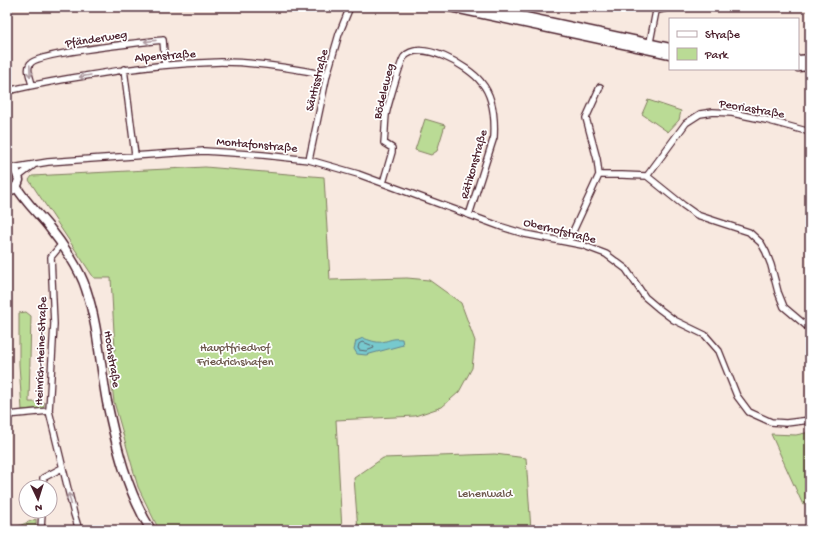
<svg xmlns="http://www.w3.org/2000/svg" width="817" height="537" font-family="'Gochi Hand',sans-serif">
  <rect width="100%" height="100%" fill="#f8e9e0"/>
  <filter id="ink" filterUnits="userSpaceOnUse"><feTurbulence type="fractalNoise" baseFrequency=".025" numOctaves="2"/><feDisplacementMap in="SourceGraphic" scale="8" xChannelSelector="R" yChannelSelector="G"/><feConvolveMatrix kernelMatrix="1 2 1 2 8 2 1 2 1" color-interpolation-filters="sRGB"/></filter>
  <g filter="url(#ink)">
    <path fill="#badb95" stroke="#827d60" d="M 648,100 L 681,111 L 679,120 L 668,132 L 642,114 Z
      M 425,119 L 445,125 L 437,151 L 431,155 L 415,150 Z
      M 205,167 L 324,177 L 330,280 L 407,278 L 429,280 L 461,303 L 475,341 L 472,368 L 459,392 L 442,407 L 415,416 L 336,420 L 342,530 L 159,530 L 138,487 L 114,402 L 108,351 L 115,350 L 111,278 L 94,278 L 29,180 L 32,176 Z
      M 26,312 L 31,316 L 29,402 L 44,402 L 44,408 L 22,410 L 19,364 L 19,313 Z
      M 810,432 L 810,502 L 803,505 L 771,434 L 796,435 Z
      M 495,454 L 526,458 L 531,530 L 358,530 L 354,478 L 383,458 Z
      M 36,519 L 36,530 L 9,530 Z"/>
    <path fill="#77c9ce" stroke="#65858d" d="M 363,338 C 369,340 376,343 382,342 C 391,340 392,338 402,339 L 403,345 L 366,355 L 357,354 L 354,349 L 356,341 Z"/>
    <g fill="none" stroke-linecap="round" stroke-linejoin="round">
      <path stroke="#5c636c" stroke-width="1" d="M 363,342 L 373,346 L 374,348 L 366,351 L 359,350 L 358,348 L 359,344 Z"/>
      <g stroke="#4a1f2b" stroke-width="8">
        <path id="street" d="M 649,47 L 656,11 L 671,7
          M 124,69 L 135,155
          M 32,85 C 31,79 26,69 30,64 C 36,53 146,42 163,40 L 165,65
          M 7,91 C 33,85 58,80 85,76 C 130,68 175,63 221,62 C 257,62 292,68 327,75
          M 309,160 L 327,75 L 339,34 L 350,7
          M 12,168 L 48,162 L 204,151 L 263,155 L 309,160 L 358,174 L 502,227 L 525,234 L 582,245 L 606,254 L 626,269 L 645,297 L 658,308 L 674,320 L 705,335 L 719,351 L 737,396 L 749,412 L 771,422 L 786,423 L 810,420
          M 599,175 L 622,175 L 647,176 L 683,205 L 697,215 L 749,232 L 761,243 L 766,252 L 771,265 L 778,292 L 784,307 L 810,329
          M 647,176 L 686,123 L 700,114 L 713,112 L 732,113 L 766,120 L 810,132
          M 18,177 L 35,164
          M 383,183 L 392,152 L 392,148 L 384,143 C 385,134 385,124 386,115 C 387,108 401,60 404,57 C 420,38 469,66 481,82 C 494,97 495,119 494,137 L 469,215
          M 568,242 L 599,175 L 597,159 L 586,118 L 600,87
          M 61,245 L 51,257 L 54,324 L 49,411 L 74,514 L 79,530
          M 7,415 L 49,411
          M 43,487 L 43,478 L 62,468
          M 41,530 L 42,511"/>
      </g>
      <g stroke="#4a1f2b" stroke-width="11">
        <path id="secondary" d="M 450,7 L 670,54
          M 479,7 L 670,48
          M 798,60 L 810,59
          M 798,67 L 810,66
          M 7,166 L 16,171 L 19,180 L 16,188 L 7,192
          M 16,186 C 25,202 38,213 49,227 C 61,242 80,269 86,289 C 98,325 100,364 107,402 C 116,445 127,492 151,530"/>
      </g>
      <use href="#street" stroke="#fff" stroke-width="5.5"/>
      <use href="#secondary" stroke="#fff" stroke-width="8"/>
    </g>
    <defs><path id="oneway-shaft" d="M-6 0H5M1.5-3L5.5 0L1.5 3" fill="none" stroke-width="1.6" stroke-linecap="round" stroke-linejoin="round"/></defs>
    <g stroke="#ae9aa0">
      <use href="#oneway-shaft" transform="translate(150 41) rotate(174)"/>
      <use href="#oneway-shaft" transform="translate(30 71) rotate(88)"/>
      <use href="#oneway-shaft" transform="translate(85 76) rotate(170)"/>
      <use href="#oneway-shaft" transform="translate(70 499) rotate(-104)"/>
    </g>
  </g>
  <g text-anchor="middle" stroke-width="3.5" stroke-linejoin="round" paint-order="stroke">
    <g font-size="12" fill="#4a1f2b" stroke="#fff">
      <text transform="translate(96 38) rotate(-9)" y="4">Pfänderweg</text>
      <text transform="translate(165 55) rotate(-4)" y="4">Alpenstraße</text>
      <text transform="translate(316 80) rotate(-76)" y="4">Säntisstraße</text>
      <text transform="translate(383 91) rotate(-76)" y="4">Bödeleweg</text>
      <text transform="translate(752 108) rotate(10)" y="4">Peoriastraße</text>
      <text transform="translate(257 144) rotate(5)" y="4">Montafonstraße</text>
      <text transform="translate(473 164) rotate(-74)" y="4">Rätikonstraße</text>
      <text transform="translate(560 230) rotate(14)" y="4">Oberhofstraße</text>
      <text transform="translate(40 351) rotate(-88)" y="4">Heinrich-Heine-Straße</text>
      <text transform="translate(113 359) rotate(81)" y="4">Hochstraße</text>
    </g>
    <g font-size="12" fill="#6c574b" stroke="#fff">
      <text x="235" y="351">Hauptfriedhof<tspan x="235" dy="14">Friedrichshafen</tspan></text>
      <text x="485" y="497">Lehenwald</text>
    </g>
  </g>
  <rect width="817" height="537" fill="none" stroke="#fff" stroke-width="24"/>
  <rect x="12" y="12" width="793" height="513" fill="none" stroke="#4a1f2b" stroke-width="1.5" filter="url(#ink)"/>
  <rect x="669" y="18" width="130" height="52" fill="#ffffff" stroke="#b7a5aa"/>
  <rect x="677" y="31" width="20" height="6" fill="#ffffff" stroke="#b7a5aa"/>
  <text x="705" y="38" font-size="12" fill="#4a1f2b">Straße</text>
  <rect x="677" y="48" width="20" height="12" fill="#badb95" stroke="#b7a5aa"/>
  <text x="705" y="58" font-size="12" fill="#4a1f2b">Park</text>
  <g transform="translate(38 499) rotate(176)"><circle r="19" fill="#ffffff" stroke="#b7a5aa"/>
  <path d="M0-3L7 15L0 10L-7 15Z" fill="#4a1f2b"/>
  <text y="-6" font-size="11" font-weight="bold" text-anchor="middle" fill="#4a1f2b">N</text>
  </g>
</svg>
